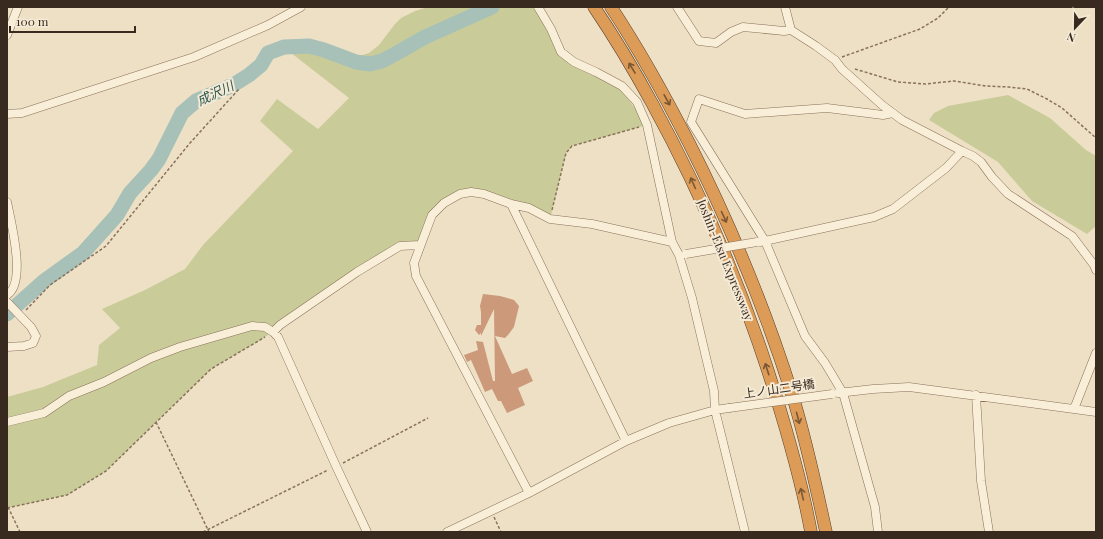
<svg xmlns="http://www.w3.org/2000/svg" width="1103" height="539" font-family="'Playfair Display','Noto Sans JP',serif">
  <rect width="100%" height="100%" fill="#eee0c5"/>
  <path fill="#c9cc99" d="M 428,7 L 539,7 L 561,52 L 621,89 L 647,125 L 572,146 L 566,153 L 550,219 L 484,194 L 460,194 L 432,215 L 420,245 L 400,246 L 262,339 L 211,369 L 106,471 L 67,495 L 7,508 L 7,397 L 43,387 L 97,365 L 99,345 L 120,328 L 102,309 L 145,290 L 185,269 L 203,245 L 293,151 L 260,121 L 277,99 L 318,129 L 349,98 L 286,49 L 305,49 L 318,52 L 353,58 L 369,53 L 379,45 L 395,24 L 401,18 L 415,11 Z
    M 1008,95 L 1050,118 L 1086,150 L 1096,156 L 1096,226 L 1087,234 L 1032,201 L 998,162 L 929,120 L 934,113 L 948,106 Z"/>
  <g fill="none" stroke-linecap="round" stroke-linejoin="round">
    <path stroke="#a7c1b8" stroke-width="15" d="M 7,314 L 44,281 L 83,253 L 117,215 L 130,193 L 151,170 L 159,159 L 182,113 L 196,101 L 233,85 L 249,75 L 261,65 L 268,53 L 284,47 L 309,46 L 324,50 L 356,62 L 370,64 L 382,61 L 397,53 L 425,37 L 492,7"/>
  </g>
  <path fill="#cc997b" d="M 483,294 L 500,296 L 514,300 L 519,306 L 514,327 L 508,335 L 505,338 L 495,336 L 512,374 L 527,368 L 533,381 L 518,388 L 525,405 L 507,413 L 501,401 L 498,401 L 492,389 L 485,392 L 471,360 L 467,362 L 464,355 L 478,350 L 476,341 L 483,342 L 493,381 L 495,381 L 494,309 L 481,336 L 481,333 L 479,335 L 475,330 L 477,325 L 481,325 L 481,312 L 480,306 Z"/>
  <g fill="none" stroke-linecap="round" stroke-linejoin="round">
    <g stroke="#89715b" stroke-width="9">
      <path id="minor" d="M 538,7 L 551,29 L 561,52 L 574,62 L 596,72 L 622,86 L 637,102 L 647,125 L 672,242 L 679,255 L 692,298 L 714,391 L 715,410 L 745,532
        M 677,7 L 699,41 L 716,43 L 731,32 L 743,27 L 784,31 L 791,30
        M 785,7 L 791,30 L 816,46 L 835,60 L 842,69 L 882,105 L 902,120 L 962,151 L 973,156 L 981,162 L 992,177 L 1008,194 L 1072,236 L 1094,265 L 1096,270
        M 7,35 L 18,7
        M 7,114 L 22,113 L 194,57 L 268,25 L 301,7
        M 7,202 C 11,222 27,283 7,295
        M 511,204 L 626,441
        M 760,242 L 874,217 L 893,209 L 946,168 L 962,151
        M 7,302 L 31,327 L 36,336 L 33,343 L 24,346 L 7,347
        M 273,332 L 280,325 L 357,272 L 400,246 L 420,245
        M 838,393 L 873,389 L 909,387 L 1096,412
        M 976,395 L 981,481 L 989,532
        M 1074,409 L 1096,353
        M 7,422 L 44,413 L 69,396 L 104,382 L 151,358 L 180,347 L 252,326 L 265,327 L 273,332 L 278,337 L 336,466 L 367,532
        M 529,493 L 416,276 L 414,263 L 432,215 L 444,203 L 460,194 L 471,192 L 484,194 L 511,204 L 529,208 L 550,219 L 592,224 L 672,242
        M 447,532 L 529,493 L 626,441 L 669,423 L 715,410 L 729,408
        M 878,532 L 875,507 L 843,393 L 825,363 L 805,336 L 765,241 L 691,122 L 699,99 L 745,114 L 827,108 L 883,115 L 893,113"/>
    </g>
    <g stroke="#57402f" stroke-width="13">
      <path id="highway" d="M 594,7 C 615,38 634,70 652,103 C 699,189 738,279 768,371 C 785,424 801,478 811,532
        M 611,7 C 640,51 665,96 689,143 C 730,224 765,308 792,394 C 806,439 816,486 826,532"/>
    </g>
    <path stroke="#89715b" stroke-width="1.5" stroke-dasharray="3 2" stroke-linecap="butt" d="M 842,57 L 920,29 L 938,18 L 949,7
      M 855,69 L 898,82 L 925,84 L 954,81 L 986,86 L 1009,87 L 1027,89 L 1047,99 L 1062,108 L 1096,138
      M 552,210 L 566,153 L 572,146 L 639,127
      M 26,310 L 50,285 L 106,246 L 190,143 L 239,89
      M 156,422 L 209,532
      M 343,463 L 428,418
      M 8,507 L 20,532
      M 7,508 L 67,495 L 106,471 L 211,369 L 265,337
      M 494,517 L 501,532
      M 203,532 L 328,470"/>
    <use href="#minor" stroke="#f9eed8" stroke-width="8"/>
    <use href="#highway" stroke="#dc9b57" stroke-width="12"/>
    <g stroke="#89715b" stroke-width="9" stroke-linecap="butt">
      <path id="minor-bridge" d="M 686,254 L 757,242
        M 729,408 L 832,394"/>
    </g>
    <use href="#minor-bridge" stroke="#f9eed8" stroke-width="8"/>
  </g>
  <defs><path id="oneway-shaft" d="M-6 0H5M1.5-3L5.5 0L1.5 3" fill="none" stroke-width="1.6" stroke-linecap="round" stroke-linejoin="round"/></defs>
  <g stroke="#7a5735">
    <use href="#oneway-shaft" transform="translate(632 68) rotate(-121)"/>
    <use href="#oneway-shaft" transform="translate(667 100) rotate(61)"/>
    <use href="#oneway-shaft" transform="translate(693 183) rotate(-114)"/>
    <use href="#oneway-shaft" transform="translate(724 217) rotate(65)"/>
    <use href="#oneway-shaft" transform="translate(767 369) rotate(-108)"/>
    <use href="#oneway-shaft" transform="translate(798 418) rotate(75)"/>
    <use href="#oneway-shaft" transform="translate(802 494) rotate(-103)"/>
  </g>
  <g text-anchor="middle" stroke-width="4" stroke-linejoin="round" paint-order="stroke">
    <g font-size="12" fill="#392a1f" stroke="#f5ead5">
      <text transform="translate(725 260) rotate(68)" y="4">Joshin-Etsu Expressway</text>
      <text transform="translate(779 389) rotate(-8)" y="4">上ノ山二号橋</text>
    </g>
    <g font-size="13" font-style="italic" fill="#2e5954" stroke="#f5ead5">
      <text transform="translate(215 93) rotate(-26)" y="5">成沢川</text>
    </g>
  </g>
  <rect width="1103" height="539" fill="none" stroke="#392a1f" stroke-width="16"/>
  <g transform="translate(1075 28) rotate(202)" stroke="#f5ead5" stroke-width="3" paint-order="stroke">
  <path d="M0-3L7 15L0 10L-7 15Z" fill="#392a1f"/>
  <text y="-6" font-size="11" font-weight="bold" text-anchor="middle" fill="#392a1f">N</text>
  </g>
  <path d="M10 26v6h125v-6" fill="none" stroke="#392a1f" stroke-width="2"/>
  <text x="16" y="26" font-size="12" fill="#392a1f" stroke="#f5ead5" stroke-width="3" paint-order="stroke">100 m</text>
</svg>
